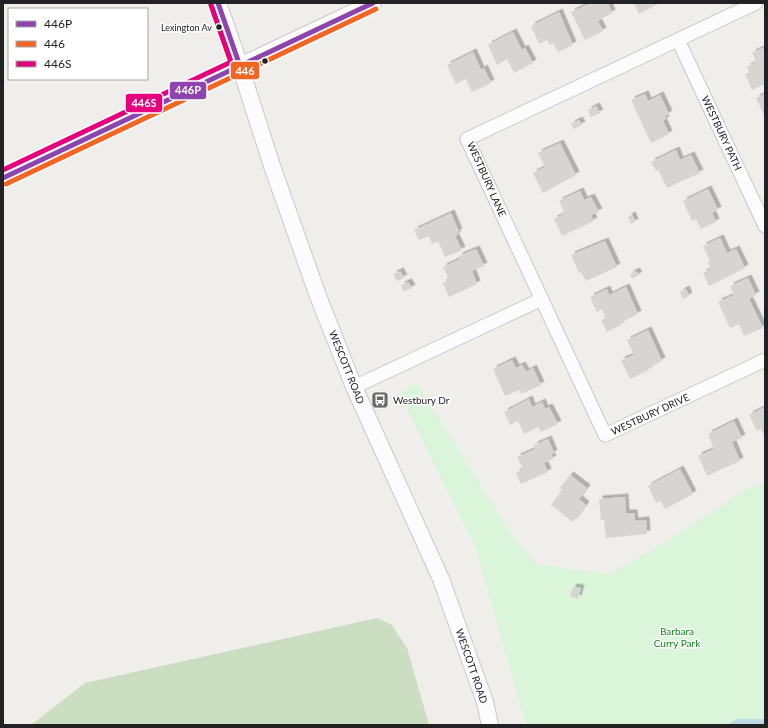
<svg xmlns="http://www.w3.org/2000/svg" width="768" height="728" font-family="Lato,sans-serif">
  <defs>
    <filter id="shadow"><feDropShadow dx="3.5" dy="-3.5" stdDeviation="0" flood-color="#0004"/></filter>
  </defs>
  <rect width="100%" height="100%" fill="#f0eeeb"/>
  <path fill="#cbdec1" d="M 377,618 L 392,625 L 407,648 L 429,725 L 31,725 L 85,683 Z"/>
  <path fill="#daf5da" d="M 416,382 L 508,529 L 536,564 L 609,574 L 666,542 L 747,489 L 765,482 L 765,725 L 526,725 L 476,549 L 400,395 Z"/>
  <path fill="#bfdbe3" d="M 737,719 L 765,719 L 765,725 L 727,725 Z"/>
  <path fill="#d7d4d2" filter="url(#shadow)" d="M 591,3 L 608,3 L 612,13 L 598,21 L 603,31 L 585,40 L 571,12 Z
    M 634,3 L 660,3 L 639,14 Z
    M 559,12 L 573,45 L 558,52 L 553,43 L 550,45 L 547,40 L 539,44 L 531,26 Z
    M 513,32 L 522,50 L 525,48 L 533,63 L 514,73 L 507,59 L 497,65 L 488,45 Z
    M 765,47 L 765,84 L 752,90 L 745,74 L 750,72 L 747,67 L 756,62 L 752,53 Z
    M 473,52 L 481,70 L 484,68 L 491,83 L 472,92 L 466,79 L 456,84 L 447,65 Z
    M 645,94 L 648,101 L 660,95 L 669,114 L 665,116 L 666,119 L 663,121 L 669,134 L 651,143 L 631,100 Z
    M 765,94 L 765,118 L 756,98 Z
    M 596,106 L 600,113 L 591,117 L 588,110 Z
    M 579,120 L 582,125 L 574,129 L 571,124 Z
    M 560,143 L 576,175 L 543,193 L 533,173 L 545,167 L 538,153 Z
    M 676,150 L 680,160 L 691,155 L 700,173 L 667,188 L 658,170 L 656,171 L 651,162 Z
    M 708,189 L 718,210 L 712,213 L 716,222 L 701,229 L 696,219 L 692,221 L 683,201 Z
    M 580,191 L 584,200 L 591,197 L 599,212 L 591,215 L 594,221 L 562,236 L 554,219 L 562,215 L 561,213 L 564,211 L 559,201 Z
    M 451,213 L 459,232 L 456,233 L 458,235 L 455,236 L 462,250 L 445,257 L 438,241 L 432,244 L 429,236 L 419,240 L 414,230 Z
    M 632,215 L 635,222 L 631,224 L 628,217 Z
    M 720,238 L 727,253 L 736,249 L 745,268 L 709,286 L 703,273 L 711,269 L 708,262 L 710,261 L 703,246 Z
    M 605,241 L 617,267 L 586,281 L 581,272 L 579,273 L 571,255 Z
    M 476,249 L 484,266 L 472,271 L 477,284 L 449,297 L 443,283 L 449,280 L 443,267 L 460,259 L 459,256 Z
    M 400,271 L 404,278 L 397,281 L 393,274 Z
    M 636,271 L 639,275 L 632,279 L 630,274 Z
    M 748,278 L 756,295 L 749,299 L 763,328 L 744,336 L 739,324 L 730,328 L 718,302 L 734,295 L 730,286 Z
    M 408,282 L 412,288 L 404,292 L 401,285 Z
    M 626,287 L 638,314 L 620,323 L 621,325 L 607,332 L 601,320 L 606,318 L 602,309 L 597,312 L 590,297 L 607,289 L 609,295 Z
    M 686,289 L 689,296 L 683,299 L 680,292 Z
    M 648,330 L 662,361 L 648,368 L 649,370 L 630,379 L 621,360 L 634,355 L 627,340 Z
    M 512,360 L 516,368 L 522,365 L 526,372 L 533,368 L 541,385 L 521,394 L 519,390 L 505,396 L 493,369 Z
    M 529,399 L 532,407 L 542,402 L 545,409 L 549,407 L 558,424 L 541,432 L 538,427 L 524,434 L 518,421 L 510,425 L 504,412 Z
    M 765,407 L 765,438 L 761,429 L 757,431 L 749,415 Z
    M 734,421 L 742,438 L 732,442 L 740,461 L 707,476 L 698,456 L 714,449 L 708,434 Z
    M 548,439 L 554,453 L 551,455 L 553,459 L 544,463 L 548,472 L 521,484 L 516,473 L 523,469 L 517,457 L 535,449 L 534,445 Z
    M 680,469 L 693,494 L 665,509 L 660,501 L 656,503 L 648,486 Z
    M 570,475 L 587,488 L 579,499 L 586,505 L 573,522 L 551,505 L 562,490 L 560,488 Z
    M 625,497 L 626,513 L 634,513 L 635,521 L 646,520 L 647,534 L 606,538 L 604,520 L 601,520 L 599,499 Z
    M 573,587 L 581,588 L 578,599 L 570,596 Z"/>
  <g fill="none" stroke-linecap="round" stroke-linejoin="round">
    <g stroke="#c9c8c7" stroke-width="15">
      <path id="minor" d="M 756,3 L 467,139 L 605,435 L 765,360
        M 678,40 L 765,226
        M 354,387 L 542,299"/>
    </g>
    <g stroke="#c9c8c7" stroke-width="18">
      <path id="tertiary" d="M 218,3 L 240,66 L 272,166 L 318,296 L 354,387 L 441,579 L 485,702 L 490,725
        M 3,178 L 373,3"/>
    </g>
    <use href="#minor" stroke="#fdfcfc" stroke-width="13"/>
    <use href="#tertiary" stroke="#fdfcfc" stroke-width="16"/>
    <g stroke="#fff" stroke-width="8">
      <path id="bus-1" d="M 218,3 L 240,66
        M 3,178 L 373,3"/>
    </g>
    <g stroke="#fff" stroke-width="8">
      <path id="bus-2" d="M 211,5 L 233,68
        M 6,184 L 376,9"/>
    </g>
    <g stroke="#fff" stroke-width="8">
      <path id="bus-3" d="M 3,170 L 231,62 L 211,5"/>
    </g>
    <use href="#bus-1" stroke="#8e44ad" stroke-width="5"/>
    <use href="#bus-2" stroke="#f26522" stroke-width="5"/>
    <use href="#bus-3" stroke="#e5007d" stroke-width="5"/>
  </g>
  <defs>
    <g id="bus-square" transform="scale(0.9)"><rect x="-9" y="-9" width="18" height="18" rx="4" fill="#6a6968" stroke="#fff"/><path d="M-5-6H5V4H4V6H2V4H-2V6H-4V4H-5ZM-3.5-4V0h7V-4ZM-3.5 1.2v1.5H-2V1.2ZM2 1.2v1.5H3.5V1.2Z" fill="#fff"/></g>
  </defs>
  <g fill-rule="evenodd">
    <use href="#bus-square" x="380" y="400"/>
  </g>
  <g fill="#222" stroke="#fff" stroke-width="1.5">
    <circle cx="219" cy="27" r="3.5"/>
    <circle cx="265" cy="61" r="3.5"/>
  </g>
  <g text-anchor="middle" stroke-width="3" stroke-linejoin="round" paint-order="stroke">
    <g font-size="9" fill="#222" stroke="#fff" text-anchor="end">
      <text x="212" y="31">Lexington Av</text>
    </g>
    <g font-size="10" fill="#222" stroke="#fff">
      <text transform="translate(722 133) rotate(65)" y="4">WESTBURY PATH</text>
      <text transform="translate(487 179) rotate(66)" y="4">WESTBURY LANE</text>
      <text transform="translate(347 367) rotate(68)" y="4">WESCOTT ROAD</text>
      <text transform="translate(650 414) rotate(-25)" y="4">WESTBURY DRIVE</text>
      <text transform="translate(472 666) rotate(71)" y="4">WESCOTT ROAD</text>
    </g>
    <g font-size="10" fill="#222" stroke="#fff" text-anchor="start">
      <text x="393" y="404">Westbury Dr</text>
    </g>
    <g font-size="10" fill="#0c8416" stroke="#fff">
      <text x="677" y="635">Barbara<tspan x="677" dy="12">Curry Park</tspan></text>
    </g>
  </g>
  <g stroke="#fff" stroke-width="1.5">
    <rect x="230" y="61" width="30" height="19" rx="4" fill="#f26522"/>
    <rect x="169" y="81" width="38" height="19" rx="4" fill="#8e44ad"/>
    <rect x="125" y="93" width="38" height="20" rx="4" fill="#e5007d"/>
  </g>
  <g font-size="11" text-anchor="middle" font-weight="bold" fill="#fff">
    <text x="245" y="75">446</text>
    <text x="188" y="94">446P</text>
    <text x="144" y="107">446S</text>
  </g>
  <rect width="768" height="728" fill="none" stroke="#222222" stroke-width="8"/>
  <rect x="8" y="8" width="140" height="72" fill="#ffffff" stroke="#a7a7a7"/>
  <rect x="16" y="21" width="20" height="6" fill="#8e44ad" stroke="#a7a7a7"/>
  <text x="44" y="28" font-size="12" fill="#222222">446P</text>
  <rect x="16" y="41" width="20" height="6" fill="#f26522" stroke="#a7a7a7"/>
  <text x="44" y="48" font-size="12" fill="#222222">446</text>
  <rect x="16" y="61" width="20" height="6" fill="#e5007d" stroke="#a7a7a7"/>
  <text x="44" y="68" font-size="12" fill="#222222">446S</text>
</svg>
